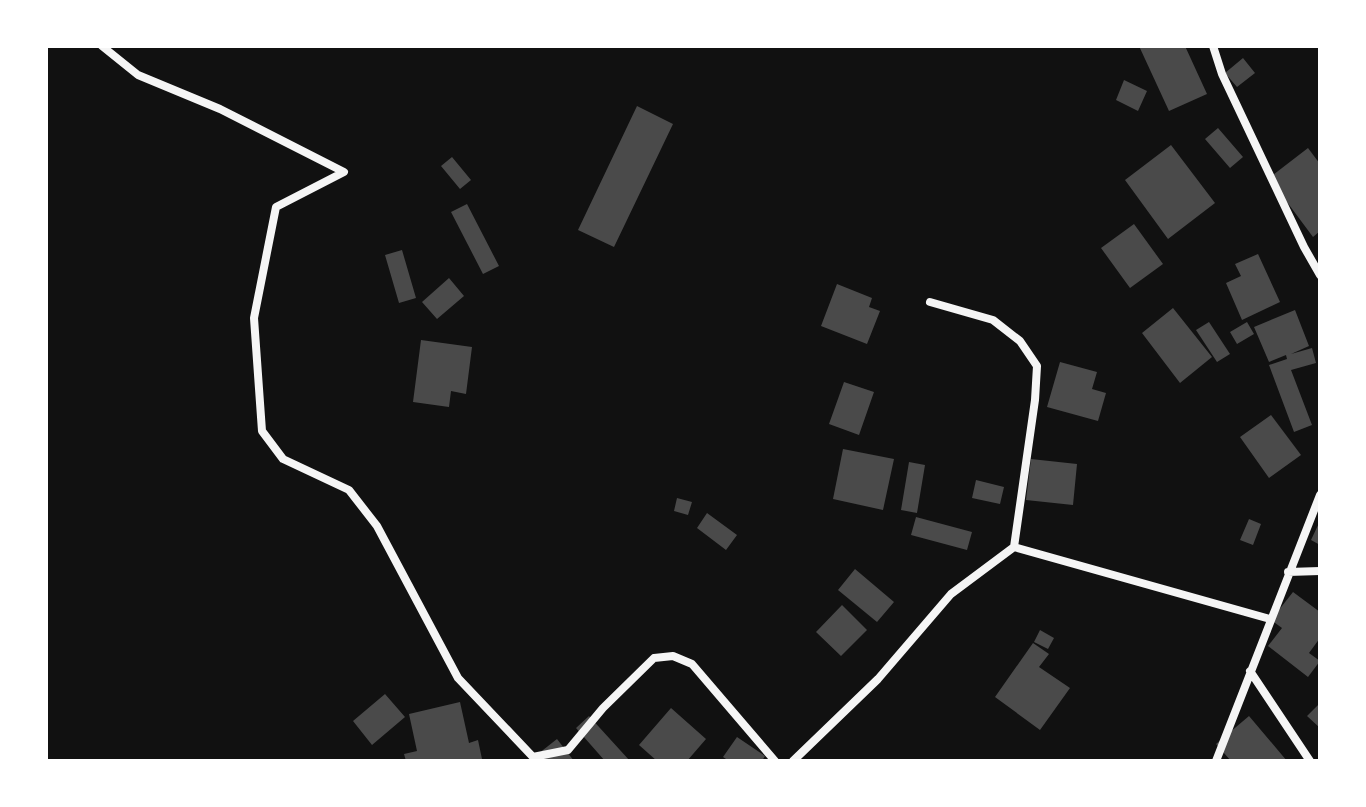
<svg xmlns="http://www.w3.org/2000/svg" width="1366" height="807" font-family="'Archivo Narrow',sans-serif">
  <rect width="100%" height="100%" fill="#111"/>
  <path fill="#4a4a4a" d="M 1139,46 L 1185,46 L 1207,94 L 1169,111 Z
    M 1243,58 L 1255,73 L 1237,87 L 1225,73 Z
    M 1124,80 L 1147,91 L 1138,111 L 1116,100 Z
    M 637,106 L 673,124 L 614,247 L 578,230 Z
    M 1218,128 L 1243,157 L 1230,168 L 1205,139 Z
    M 1171,145 L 1215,203 L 1168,239 L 1125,180 Z
    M 1308,148 L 1320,164 L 1320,231 L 1313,237 L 1269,178 Z
    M 452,157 L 471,180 L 460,189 L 441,166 Z
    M 467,204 L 499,266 L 483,274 L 451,212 Z
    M 1134,224 L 1163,264 L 1130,288 L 1101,248 Z
    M 402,250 L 416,298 L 399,303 L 385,255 Z
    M 1258,254 L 1280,302 L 1242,320 L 1226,283 L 1241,276 L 1235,264 Z
    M 449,278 L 464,296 L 437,319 L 422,302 Z
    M 837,284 L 872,298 L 869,307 L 880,311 L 867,344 L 821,326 Z
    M 1173,308 L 1212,357 L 1180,383 L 1142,333 Z
    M 1295,310 L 1309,346 L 1291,354 L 1312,348 L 1316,363 L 1291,370 L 1312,425 L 1294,432 L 1269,365 L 1287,359 L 1286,355 L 1269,362 L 1254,327 Z
    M 1209,322 L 1230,354 L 1217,362 L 1196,330 Z
    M 1247,322 L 1254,334 L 1237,344 L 1230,332 Z
    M 421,340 L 472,347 L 466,394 L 451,391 L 449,407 L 413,402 Z
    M 1060,362 L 1097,372 L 1092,389 L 1106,393 L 1098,421 L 1047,407 Z
    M 844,382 L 874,392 L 859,435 L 829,424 Z
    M 1271,415 L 1301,455 L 1269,478 L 1240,437 Z
    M 843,449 L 894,459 L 883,510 L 833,499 Z
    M 1031,459 L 1077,464 L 1073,505 L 1026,500 Z
    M 909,462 L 925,465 L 917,513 L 901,510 Z
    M 976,480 L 1004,487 L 1000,504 L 972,498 Z
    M 677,498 L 692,502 L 688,515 L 674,511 Z
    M 707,513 L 737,535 L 726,550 L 697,528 Z
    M 916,517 L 972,532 L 967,550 L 911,535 Z
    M 1249,519 L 1261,524 L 1253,545 L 1240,540 Z
    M 1320,521 L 1320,545 L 1311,540 Z
    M 855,569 L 894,602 L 877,622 L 838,590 Z
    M 1293,592 L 1320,612 L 1320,638 L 1309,653 L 1320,661 L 1308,677 L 1268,646 L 1282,628 L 1271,620 Z
    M 842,605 L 867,630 L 841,656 L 816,632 Z
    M 1040,630 L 1054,638 L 1048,649 L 1034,642 Z
    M 1033,643 L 1049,654 L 1039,667 L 1070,688 L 1040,730 L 995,697 Z
    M 385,694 L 405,717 L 372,745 L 353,721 Z
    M 460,702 L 469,743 L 478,740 L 482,759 L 406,761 L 404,754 L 417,751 L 409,714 Z
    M 1320,703 L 1320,728 L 1307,716 Z
    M 671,708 L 706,739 L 687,761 L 657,761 L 639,745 Z
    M 589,716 L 630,761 L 605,761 L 576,728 Z
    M 1249,716 L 1287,761 L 1231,761 L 1216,744 Z
    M 737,737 L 765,756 L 762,761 L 729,761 L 723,757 Z
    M 557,739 L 574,761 L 529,761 Z"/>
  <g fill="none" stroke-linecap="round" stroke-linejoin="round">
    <path stroke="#f5f5f5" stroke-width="8" d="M 102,46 L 138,75 L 220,109 L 344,172 L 276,207 L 254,318 L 262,431 L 283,459 L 349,490 L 377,526 L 458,678 L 533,757 L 568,750 L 603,708 L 654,658 L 673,656 L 692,664 L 775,761
      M 1213,46 L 1222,74 L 1304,247 L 1320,275
      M 930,302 L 993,320 L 1020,341 L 1037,366 L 1035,400 L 1014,547
      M 1288,572 L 1320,571
      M 1250,671 L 1310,761
      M 793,761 L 878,679 L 951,594 L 1014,547 L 1270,619
      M 1216,761 L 1320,495"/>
  </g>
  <rect width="1366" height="807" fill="none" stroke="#ffffff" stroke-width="96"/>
</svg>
